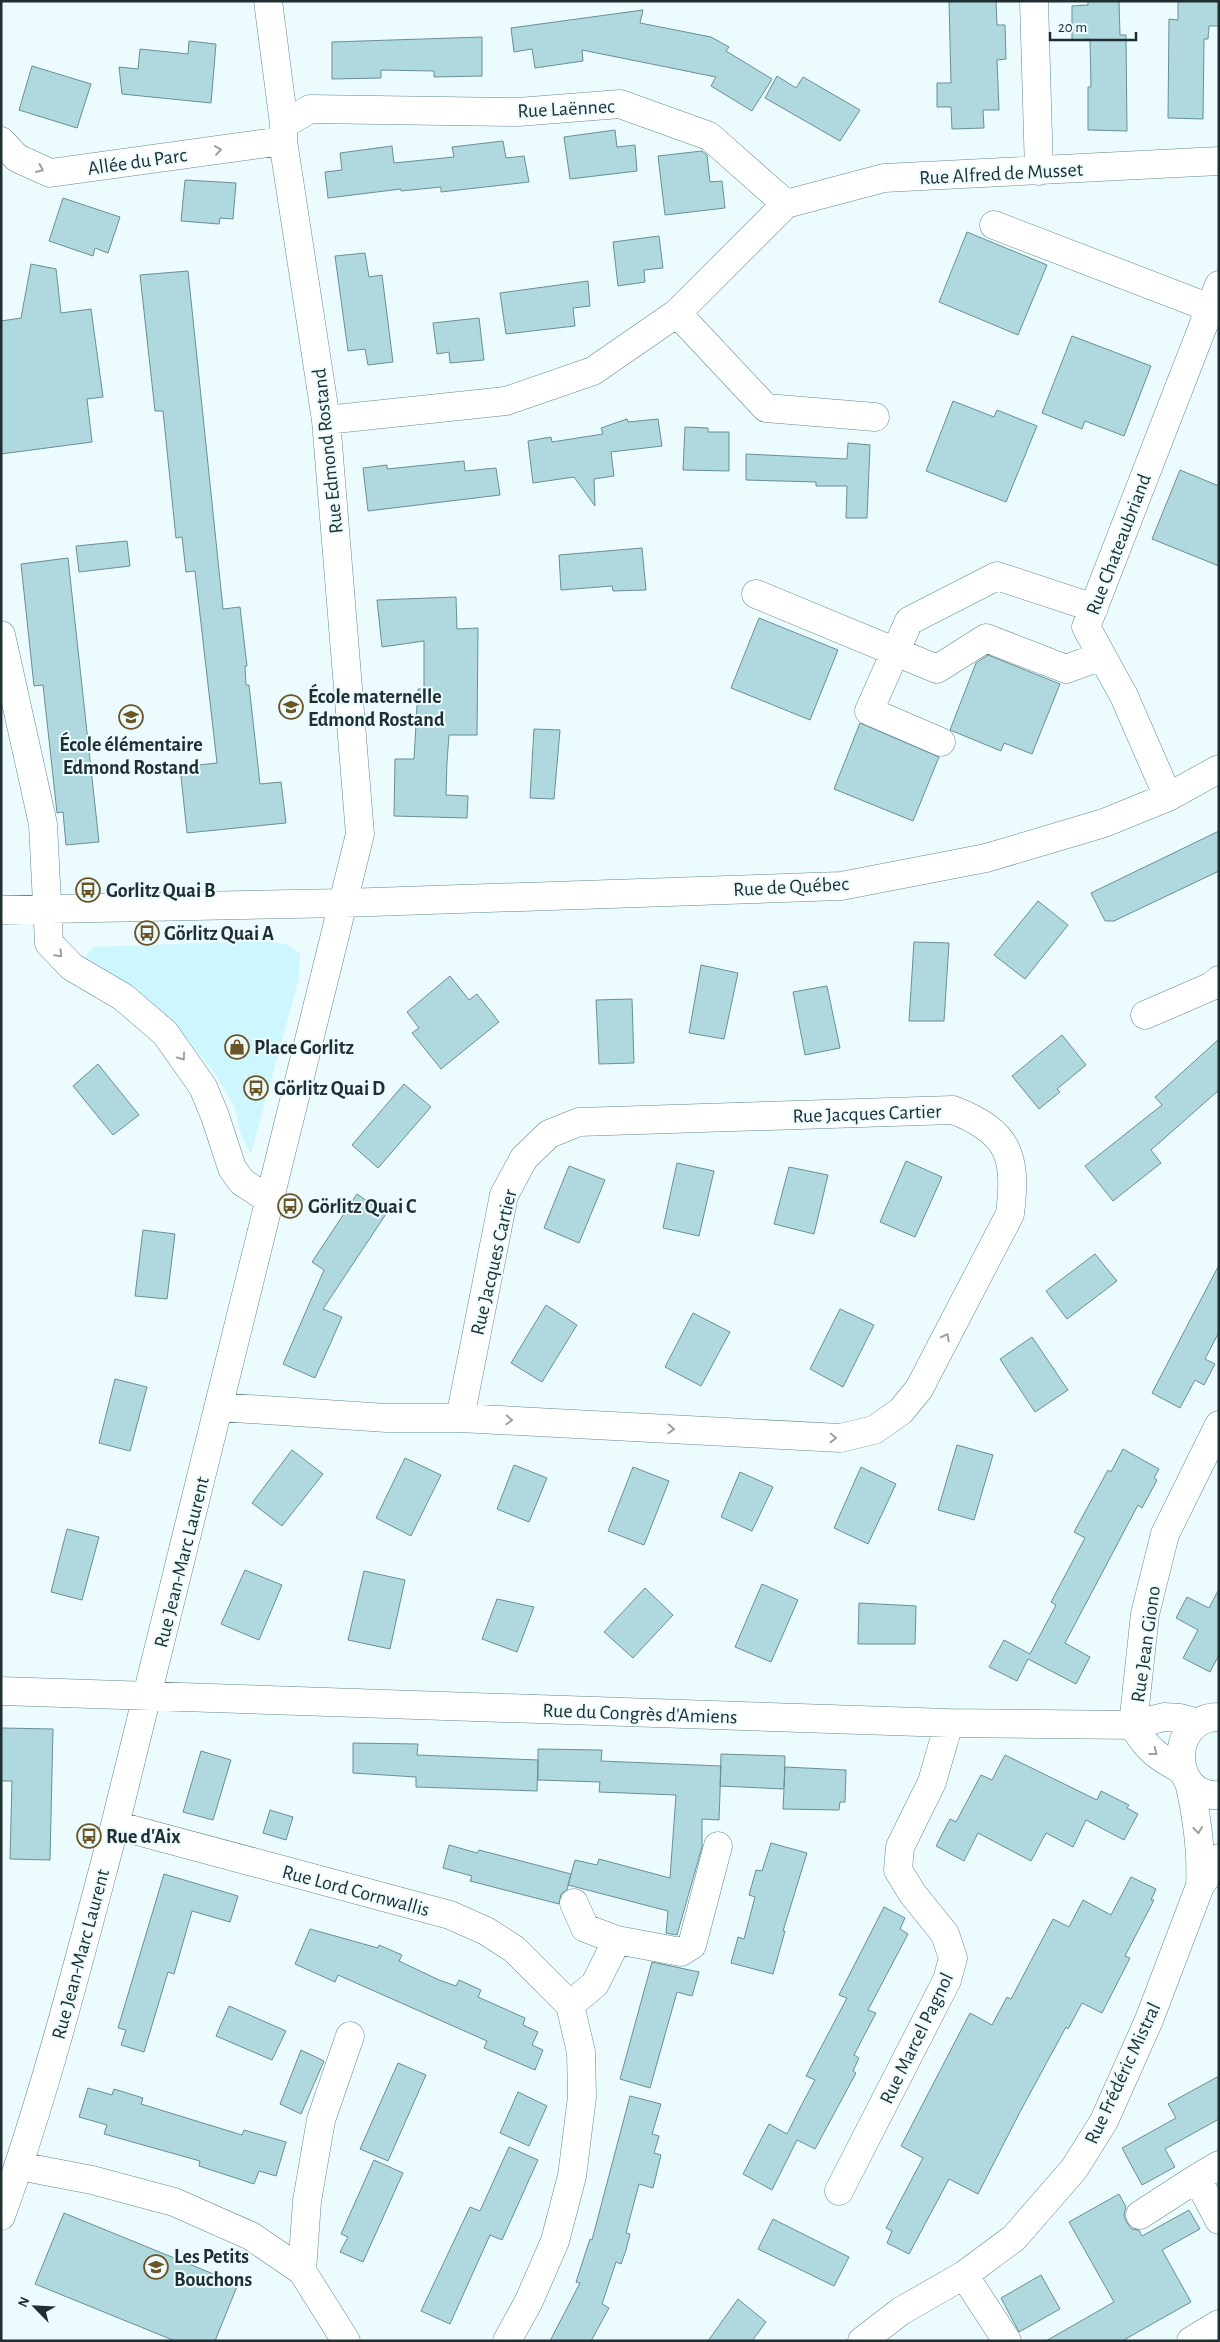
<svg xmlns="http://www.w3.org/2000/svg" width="1220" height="2342" font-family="'Alegreya Sans',sans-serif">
  <rect width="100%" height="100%" fill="#ebfbfe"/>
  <path fill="#cef6fe" d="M 259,941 L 286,944 L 300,954 L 299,978 L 251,1154 L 242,1137 L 234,1106 L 216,1075 L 172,1020 L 84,958 L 94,947 Z"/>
  <path fill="#b0d8df" stroke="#698f96" d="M 949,1 L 996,1 L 997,25 L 1005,25 L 1006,59 L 997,60 L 999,110 L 983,110 L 984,128 L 952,129 L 951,107 L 937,107 L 937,83 L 951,83 Z
    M 1088,1 L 1119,1 L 1120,35 L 1126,35 L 1127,131 L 1088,130 L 1088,87 L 1091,87 L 1090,39 L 1072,40 L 1072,6 L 1088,5 Z
    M 1178,1 L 1219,1 L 1219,26 L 1209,26 L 1208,39 L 1204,39 L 1203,119 L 1168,118 L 1169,19 L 1178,20 Z
    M 643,10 L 640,23 L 711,37 L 729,47 L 726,51 L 772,79 L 752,111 L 711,86 L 716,77 L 582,50 L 583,61 L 535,68 L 532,49 L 514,52 L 511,28 Z
    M 482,37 L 482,76 L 434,77 L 434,71 L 381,70 L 381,78 L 332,79 L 332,42 Z
    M 189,41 L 216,44 L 211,103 L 122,94 L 119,67 L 138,69 L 140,49 L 188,54 Z
    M 32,66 L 91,84 L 77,128 L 19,110 Z
    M 777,76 L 796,88 L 803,77 L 860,110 L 840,141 L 765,98 Z
    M 615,130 L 617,147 L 635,145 L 637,171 L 570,179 L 564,137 Z
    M 503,141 L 506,158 L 524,156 L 529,182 L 441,192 L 441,187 L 401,191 L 401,189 L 328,198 L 325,172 L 342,170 L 340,153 L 392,146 L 394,163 L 454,157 L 452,147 Z
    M 702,151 L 707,155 L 710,182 L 722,181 L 725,208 L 665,215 L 658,156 Z
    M 185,180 L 236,183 L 233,219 L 220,218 L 219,224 L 181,221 Z
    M 63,198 L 120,217 L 108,253 L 95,248 L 93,256 L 49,241 Z
    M 967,232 L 1047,265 L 1018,335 L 939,302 Z
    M 659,236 L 663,268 L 644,270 L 645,282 L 618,286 L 613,242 Z
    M 365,253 L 369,277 L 382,275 L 393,362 L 368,365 L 365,349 L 348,351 L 335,256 Z
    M 31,264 L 56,269 L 61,313 L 91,309 L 103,397 L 87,399 L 92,442 L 1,454 L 1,321 L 21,318 Z
    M 188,271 L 223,609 L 240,607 L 247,666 L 245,666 L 246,685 L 249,685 L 260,784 L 281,782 L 286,823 L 187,833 L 180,767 L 217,763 L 195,571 L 186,572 L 182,537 L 176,538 L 163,411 L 155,411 L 140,275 Z
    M 588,281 L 590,306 L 573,308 L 575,326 L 506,334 L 500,293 Z
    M 479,318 L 484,360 L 450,363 L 449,352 L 437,354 L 433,323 Z
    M 1072,336 L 1151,366 L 1124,436 L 1085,421 L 1082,429 L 1042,413 Z
    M 953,401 L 994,417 L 997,410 L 1037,426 L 1006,502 L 926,471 Z
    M 627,419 L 628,422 L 658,419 L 662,446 L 611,452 L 614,476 L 594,479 L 595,506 L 574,477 L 533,483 L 528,441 L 551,437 L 552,442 L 603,434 L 601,428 Z
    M 685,427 L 708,428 L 708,432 L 729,432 L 729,471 L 683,470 Z
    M 848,443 L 870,445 L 867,518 L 846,518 L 847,486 L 816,486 L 816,482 L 746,480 L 746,454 L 847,459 Z
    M 464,461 L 465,471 L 496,468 L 500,495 L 368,511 L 363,468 L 387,465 L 387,469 Z
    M 1180,470 L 1219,486 L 1219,566 L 1152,539 Z
    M 127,541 L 130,566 L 79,572 L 76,546 Z
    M 642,548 L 646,590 L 613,591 L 612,586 L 561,590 L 559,555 Z
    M 68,558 L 99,842 L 66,845 L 63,812 L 57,813 L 43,685 L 34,686 L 21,564 Z
    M 456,597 L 457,629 L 478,628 L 477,735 L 449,735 L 447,762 L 446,795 L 468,796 L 467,818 L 394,816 L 395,759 L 414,759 L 418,689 L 424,689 L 424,641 L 382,647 L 377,600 Z
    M 759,618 L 838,650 L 810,720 L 731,688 Z
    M 988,655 L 1060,684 L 1032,754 L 1004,743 L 1001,751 L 950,730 L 976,663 Z
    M 860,723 L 939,757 L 913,821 L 834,789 Z
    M 534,729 L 560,730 L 554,799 L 530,798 Z
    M 1219,831 L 1219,871 L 1114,921 L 1105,921 L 1091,893 Z
    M 1038,901 L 1068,925 L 1025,979 L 994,955 Z
    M 914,942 L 949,943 L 944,1021 L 909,1021 Z
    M 701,965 L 738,973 L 724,1039 L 689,1033 Z
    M 450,976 L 469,1000 L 477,994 L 499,1022 L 441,1069 L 412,1033 L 419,1028 L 407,1012 Z
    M 827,986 L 840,1048 L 805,1055 L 793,992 Z
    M 632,999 L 634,1063 L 599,1064 L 596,1000 Z
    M 1062,1035 L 1086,1065 L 1057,1089 L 1060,1092 L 1039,1109 L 1012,1076 Z
    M 1219,1039 L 1219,1090 L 1151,1150 L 1161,1163 L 1113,1201 L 1085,1166 L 1162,1105 L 1155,1097 Z
    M 98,1064 L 139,1115 L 113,1135 L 73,1086 Z
    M 404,1084 L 431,1107 L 378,1168 L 352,1145 Z
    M 906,1161 L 942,1177 L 915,1237 L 880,1222 Z
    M 677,1163 L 714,1171 L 699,1236 L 663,1228 Z
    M 569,1166 L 605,1180 L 579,1243 L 544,1228 Z
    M 789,1167 L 828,1175 L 814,1234 L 774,1224 Z
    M 357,1194 L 386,1214 L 323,1309 L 342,1317 L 315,1378 L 283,1364 L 324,1270 L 312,1262 Z
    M 143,1230 L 175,1234 L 167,1299 L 135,1296 Z
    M 1095,1254 L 1117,1281 L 1067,1319 L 1046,1291 Z
    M 1219,1265 L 1219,1332 L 1205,1359 L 1215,1364 L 1204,1385 L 1195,1380 L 1180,1408 L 1152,1393 Z
    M 546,1305 L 577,1325 L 542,1382 L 511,1363 Z
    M 840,1309 L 874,1325 L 843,1387 L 810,1369 Z
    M 693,1313 L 730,1332 L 701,1386 L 665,1367 Z
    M 1032,1337 L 1068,1390 L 1035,1412 L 1000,1359 Z
    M 115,1379 L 147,1387 L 130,1451 L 99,1443 Z
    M 957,1445 L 993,1455 L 974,1520 L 938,1510 Z
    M 1123,1449 L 1159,1469 L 1154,1478 L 1157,1480 L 1142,1508 L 1138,1505 L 1065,1643 L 1090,1657 L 1076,1684 L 1028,1659 L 1017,1681 L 989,1667 L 1004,1640 L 1030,1654 L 1056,1605 L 1051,1602 L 1085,1538 L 1074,1532 L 1108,1470 L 1111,1472 Z
    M 292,1450 L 323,1474 L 282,1526 L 252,1503 Z
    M 405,1458 L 441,1475 L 411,1536 L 376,1518 Z
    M 514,1465 L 547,1478 L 529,1522 L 497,1509 Z
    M 633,1467 L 669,1481 L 644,1545 L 608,1531 Z
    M 861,1467 L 896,1484 L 868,1544 L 834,1528 Z
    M 740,1472 L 773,1487 L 752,1531 L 721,1517 Z
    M 67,1529 L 99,1537 L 82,1600 L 51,1592 Z
    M 245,1570 L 282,1585 L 259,1640 L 221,1624 Z
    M 364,1571 L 405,1580 L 390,1649 L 348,1640 Z
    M 762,1584 L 798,1600 L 771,1662 L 735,1647 Z
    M 645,1588 L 673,1615 L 633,1658 L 604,1632 Z
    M 1219,1589 L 1219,1655 L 1210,1672 L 1183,1658 L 1198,1630 L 1176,1618 L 1187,1597 L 1209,1608 Z
    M 497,1599 L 534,1607 L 517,1652 L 482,1639 Z
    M 859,1603 L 916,1606 L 915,1644 L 858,1644 Z
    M 1,1728 L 53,1729 L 50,1860 L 10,1859 L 12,1781 L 1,1781 Z
    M 353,1743 L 418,1744 L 417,1755 L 538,1760 L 537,1791 L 416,1787 L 416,1777 L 353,1773 Z
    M 538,1749 L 602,1750 L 601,1761 L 721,1766 L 719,1820 L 702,1819 L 702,1847 L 677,1935 L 666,1933 L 668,1911 L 568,1885 L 575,1860 L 597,1865 L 599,1859 L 670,1878 L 676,1795 L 599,1792 L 600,1782 L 538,1780 Z
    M 201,1751 L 231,1760 L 213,1820 L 183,1812 Z
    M 721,1754 L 785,1756 L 784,1788 L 785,1767 L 846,1770 L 845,1802 L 840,1802 L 839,1810 L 783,1809 L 784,1789 L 720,1786 Z
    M 1005,1755 L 1097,1800 L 1101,1791 L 1129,1805 L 1127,1808 L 1138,1814 L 1124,1840 L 1086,1820 L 1073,1847 L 1046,1833 L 1031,1861 L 978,1833 L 964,1861 L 936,1846 L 950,1819 L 956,1822 L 981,1775 L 992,1780 Z
    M 270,1810 L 293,1817 L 286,1840 L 263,1833 Z
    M 771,1843 L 807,1853 L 783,1931 L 785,1931 L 773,1974 L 731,1963 L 738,1937 L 744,1939 L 755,1897 L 749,1895 L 756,1870 L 762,1871 Z
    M 449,1845 L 477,1853 L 479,1850 L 571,1874 L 567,1890 L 561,1894 L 559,1904 L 470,1881 L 472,1876 L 443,1868 Z
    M 164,1874 L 238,1896 L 230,1922 L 192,1911 L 174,1974 L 168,1972 L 144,2052 L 121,2045 L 126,2030 L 118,2028 Z
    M 1131,1877 L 1156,1889 L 1151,1900 L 1154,1900 L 1125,1956 L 1130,1958 L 1102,2013 L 1082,2003 L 1068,2029 L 1066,2027 L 1021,2110 L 978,2194 L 949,2179 L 909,2254 L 887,2243 L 892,2231 L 886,2228 L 923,2158 L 901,2146 L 970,2013 L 992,2025 L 1007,1997 L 1011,1999 L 1053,1919 L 1069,1927 L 1083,1900 L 1111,1915 Z
    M 884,1907 L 905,1918 L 900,1929 L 908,1934 L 868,2010 L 876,2013 L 854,2055 L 859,2058 L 853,2071 L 856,2073 L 815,2149 L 797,2140 L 772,2190 L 743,2174 L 769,2124 L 787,2134 L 801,2106 L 815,2080 L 806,2076 L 847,1998 L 839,1995 Z
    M 310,1929 L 378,1948 L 379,1945 L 402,1955 L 399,1961 L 439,1980 L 456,1986 L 459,1980 L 481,1990 L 478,1997 L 525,2018 L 523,2025 L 538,2032 L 532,2045 L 543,2050 L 535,2070 L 484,2048 L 487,2041 L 338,1975 L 335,1982 L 295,1964 Z
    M 652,1962 L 699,1972 L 692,1996 L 677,1992 L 650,2088 L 620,2079 Z
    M 229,2006 L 286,2031 L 272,2060 L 216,2036 Z
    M 301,2050 L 324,2061 L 301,2114 L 280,2104 Z
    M 398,2063 L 426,2075 L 388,2161 L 360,2149 Z
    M 1219,2076 L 1219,2119 L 1165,2149 L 1175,2167 L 1142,2185 L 1122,2148 L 1176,2118 L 1168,2104 Z
    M 88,2088 L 112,2095 L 114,2089 L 143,2098 L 141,2104 L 242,2135 L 244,2130 L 286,2142 L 276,2176 L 259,2171 L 254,2184 L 199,2166 L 200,2161 L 104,2134 L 107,2125 L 79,2117 Z
    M 518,2092 L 547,2106 L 529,2146 L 500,2133 Z
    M 630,2096 L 661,2104 L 652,2134 L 659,2136 L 654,2153 L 661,2155 L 653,2188 L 639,2184 L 626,2233 L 630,2234 L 626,2250 L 621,2264 L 616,2262 L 602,2304 L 609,2308 L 591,2341 L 550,2341 L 580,2283 L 576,2282 L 590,2239 L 592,2240 Z
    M 509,2147 L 538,2160 L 502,2240 L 490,2235 L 450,2324 L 421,2311 L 470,2207 L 480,2211 Z
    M 374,2160 L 403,2173 L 363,2262 L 340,2252 L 348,2237 L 341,2234 Z
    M 1119,2194 L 1126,2207 L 1124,2215 L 1127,2223 L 1132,2229 L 1139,2230 L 1142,2236 L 1189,2210 L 1200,2229 L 1162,2250 L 1191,2302 L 1122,2341 L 1046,2341 L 1114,2302 L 1069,2222 Z
    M 64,2213 L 238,2284 L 215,2341 L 175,2341 L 35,2284 Z
    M 773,2219 L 849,2257 L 834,2286 L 758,2249 Z
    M 1041,2275 L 1060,2309 L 1019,2332 L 1001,2298 Z
    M 738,2299 L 766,2322 L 752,2341 L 708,2341 Z"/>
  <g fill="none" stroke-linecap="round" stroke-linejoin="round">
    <g stroke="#63898f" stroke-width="29">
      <path id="minor" d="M 1034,1 L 1039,171
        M 284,124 L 310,109 L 518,112 L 620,104 L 709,136 L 786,204 L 677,313 L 593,371 L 506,401 L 326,420
        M 1,141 L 17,158 L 50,173 L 283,141
        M 786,204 L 884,178 L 1219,161
        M 994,225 L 1210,308
        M 677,313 L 766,408 L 875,417
        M 756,594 L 937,669 L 986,638 L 1066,669 L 1102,656
        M 1,635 L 43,824 L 49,943 L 72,967 L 123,997 L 165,1033 L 203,1087 L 215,1116 L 232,1168 L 242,1182 L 270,1200
        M 941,742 L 869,711 L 909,621 L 997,576 L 1094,608
        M 1168,797 L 1124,696 L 1086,627 L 1219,285
        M 1,910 L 344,903 L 841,886 L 986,858 L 1104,823 L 1168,797 L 1219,769
        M 1145,1015 L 1212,986 L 1219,980
        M 219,1407 L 387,1418 L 460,1418 L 840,1438 L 874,1430 L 901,1411 L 919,1389 L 1010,1214 C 1017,1157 1010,1132 953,1110 L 579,1122 L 549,1134 L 524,1158 L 504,1195 L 460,1418
        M 1,1691 L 949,1723 L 1133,1725 L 1164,1717 L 1180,1718 L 1198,1723
        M 1219,1717 C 1167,1717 1170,1799 1219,1795
        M 1133,1725 L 1145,1614 L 1165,1534 L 1219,1425
        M 1133,1725 C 1147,1750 1158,1757 1182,1770
        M 1189,1782 C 1197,1817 1202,1850 1200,1886
        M 115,1825 L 450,1915 L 486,1931 L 514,1949 L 570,2005 L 581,2052 L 582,2097 L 572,2176 L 555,2241 L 529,2301 L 507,2341
        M 574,1903 L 585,1928 L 617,1940
        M 570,2005 L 595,1984 L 617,1940 L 681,1952 L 692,1945 L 718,1846
        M 1219,2165 L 1197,2178 L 1219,2220
        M 19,2166 L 92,2180 L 174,2202 L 251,2236 L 302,2271 L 346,2341
        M 839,2191 L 947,1980 L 953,1958 L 945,1934 L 912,1893 L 898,1870 L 900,1847 L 932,1782 L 949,1723
        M 1140,2215 L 1197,2178
        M 1,2216 C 47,2088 80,1956 115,1825 L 360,834 L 326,420 L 283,141 L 284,124 L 268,1
        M 302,2271 L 307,2201 L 321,2120 L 350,2036
        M 964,2275 L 1007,2341
        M 862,2341 L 901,2311 L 964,2275 L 1014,2238 L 1074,2169 L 1104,2121 L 1149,2020 L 1200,1886 L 1217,1863 L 1219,1858
        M 1191,2341 L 1219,2324"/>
    </g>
    <use href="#minor" stroke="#fff" stroke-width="28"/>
  </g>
  <defs><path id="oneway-chevron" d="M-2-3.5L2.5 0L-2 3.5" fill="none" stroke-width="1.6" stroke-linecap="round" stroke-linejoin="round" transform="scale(1.25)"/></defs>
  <g stroke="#9aa1a2">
    <use href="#oneway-chevron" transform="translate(218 150) rotate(-8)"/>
    <use href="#oneway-chevron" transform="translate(40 169) rotate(24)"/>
    <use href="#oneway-chevron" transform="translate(59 954) rotate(46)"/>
    <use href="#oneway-chevron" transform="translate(182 1057) rotate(55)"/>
    <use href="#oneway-chevron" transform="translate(946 1337) rotate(-63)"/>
    <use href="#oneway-chevron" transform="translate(509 1420) rotate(3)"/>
    <use href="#oneway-chevron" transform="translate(671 1429) rotate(3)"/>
    <use href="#oneway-chevron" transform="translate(833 1438) rotate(1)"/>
    <use href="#oneway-chevron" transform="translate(1154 1752) rotate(38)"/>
    <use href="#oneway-chevron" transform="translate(1198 1830) rotate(84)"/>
  </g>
  <defs>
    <g id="school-ring" transform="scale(1.25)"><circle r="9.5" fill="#ebfbfe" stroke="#6b5525" stroke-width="1.5"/><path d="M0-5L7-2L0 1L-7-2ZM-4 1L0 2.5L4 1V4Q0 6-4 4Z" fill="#6b5525"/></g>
    <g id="bus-ring" transform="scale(1.25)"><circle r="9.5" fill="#ebfbfe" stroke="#6b5525" stroke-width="1.5"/><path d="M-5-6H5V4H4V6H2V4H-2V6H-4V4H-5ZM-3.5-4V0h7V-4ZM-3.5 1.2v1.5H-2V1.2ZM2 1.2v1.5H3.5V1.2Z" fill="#6b5525"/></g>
    <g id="shop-ring" transform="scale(1.25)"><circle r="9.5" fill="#ebfbfe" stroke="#6b5525" stroke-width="1.5"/><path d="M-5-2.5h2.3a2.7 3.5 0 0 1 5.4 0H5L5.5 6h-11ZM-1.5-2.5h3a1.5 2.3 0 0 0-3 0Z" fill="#6b5525"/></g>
  </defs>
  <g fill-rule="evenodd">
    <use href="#school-ring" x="291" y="707"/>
    <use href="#school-ring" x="131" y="717"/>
    <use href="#bus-ring" x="88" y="890"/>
    <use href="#bus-ring" x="147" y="933"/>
    <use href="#shop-ring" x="237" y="1047"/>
    <use href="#bus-ring" x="256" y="1088"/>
    <use href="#bus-ring" x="290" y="1206"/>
    <use href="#bus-ring" x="89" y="1836"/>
    <use href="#school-ring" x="156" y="2267"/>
  </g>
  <g text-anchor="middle" stroke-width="4" stroke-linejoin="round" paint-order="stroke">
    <g font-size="20" fill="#1e2e31" stroke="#ebfbfe">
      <text transform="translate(566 108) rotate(-3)" y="7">Rue Laënnec</text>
      <text transform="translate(137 161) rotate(-8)" y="7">Allée du Parc</text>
      <text transform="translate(1001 173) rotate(-3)" y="7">Rue Alfred de Musset</text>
      <text transform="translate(327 451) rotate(-96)" y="7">Rue Edmond Rostand</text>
      <text transform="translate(1118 544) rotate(-69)" y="7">Rue Chateaubriand</text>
      <text transform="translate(791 886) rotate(-3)" y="7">Rue de Québec</text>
      <text transform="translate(867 1113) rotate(-2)" y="7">Rue Jacques Cartier</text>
      <text transform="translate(493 1262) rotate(-77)" y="7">Rue Jacques Cartier</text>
      <text transform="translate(181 1562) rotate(-76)" y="7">Rue Jean-Marc Laurent</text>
      <text transform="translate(1145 1644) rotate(-82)" y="7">Rue Jean Giono</text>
      <text transform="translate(640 1713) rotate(2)" y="7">Rue du Congrès d'Amiens</text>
      <text transform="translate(356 1890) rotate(15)" y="7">Rue Lord Cornwallis</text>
      <text transform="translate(80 1954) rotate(-75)" y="7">Rue Jean-Marc Laurent</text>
      <text transform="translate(916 2038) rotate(-64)" y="7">Rue Marcel Pagnol</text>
      <text transform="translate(1122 2073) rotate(-65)" y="7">Rue Frédéric Mistral</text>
    </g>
    <g font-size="20" font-weight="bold" fill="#1e2e31" stroke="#ebfbfe" text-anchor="start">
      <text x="308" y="703">École maternelle<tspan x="308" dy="23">Edmond Rostand</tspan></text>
      <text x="131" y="751" text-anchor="middle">École élémentaire<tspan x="131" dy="23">Edmond Rostand</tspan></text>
      <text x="106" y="897">Gorlitz Quai B</text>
      <text x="164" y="940">Görlitz Quai A</text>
      <text x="254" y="1054">Place Gorlitz</text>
      <text x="274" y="1095">Görlitz Quai D</text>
      <text x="308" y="1213">Görlitz Quai C</text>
      <text x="106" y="1843">Rue d'Aix</text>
      <text x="174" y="2263">Les Petits<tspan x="174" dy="23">Bouchons</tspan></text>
    </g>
  </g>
  <rect width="1220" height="2342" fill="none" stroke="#1e2e31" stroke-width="5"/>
  <g transform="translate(35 2307) rotate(294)" stroke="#ebfbfe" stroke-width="4" paint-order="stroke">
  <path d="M0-4L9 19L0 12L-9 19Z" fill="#1e2e31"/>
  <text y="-8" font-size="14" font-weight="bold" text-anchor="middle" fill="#1e2e31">N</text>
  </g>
  <path d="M1050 32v8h86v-8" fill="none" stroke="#1e2e31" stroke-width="2.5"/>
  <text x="1058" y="32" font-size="15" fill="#1e2e31" stroke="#ebfbfe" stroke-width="4" paint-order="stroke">20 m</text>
</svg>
